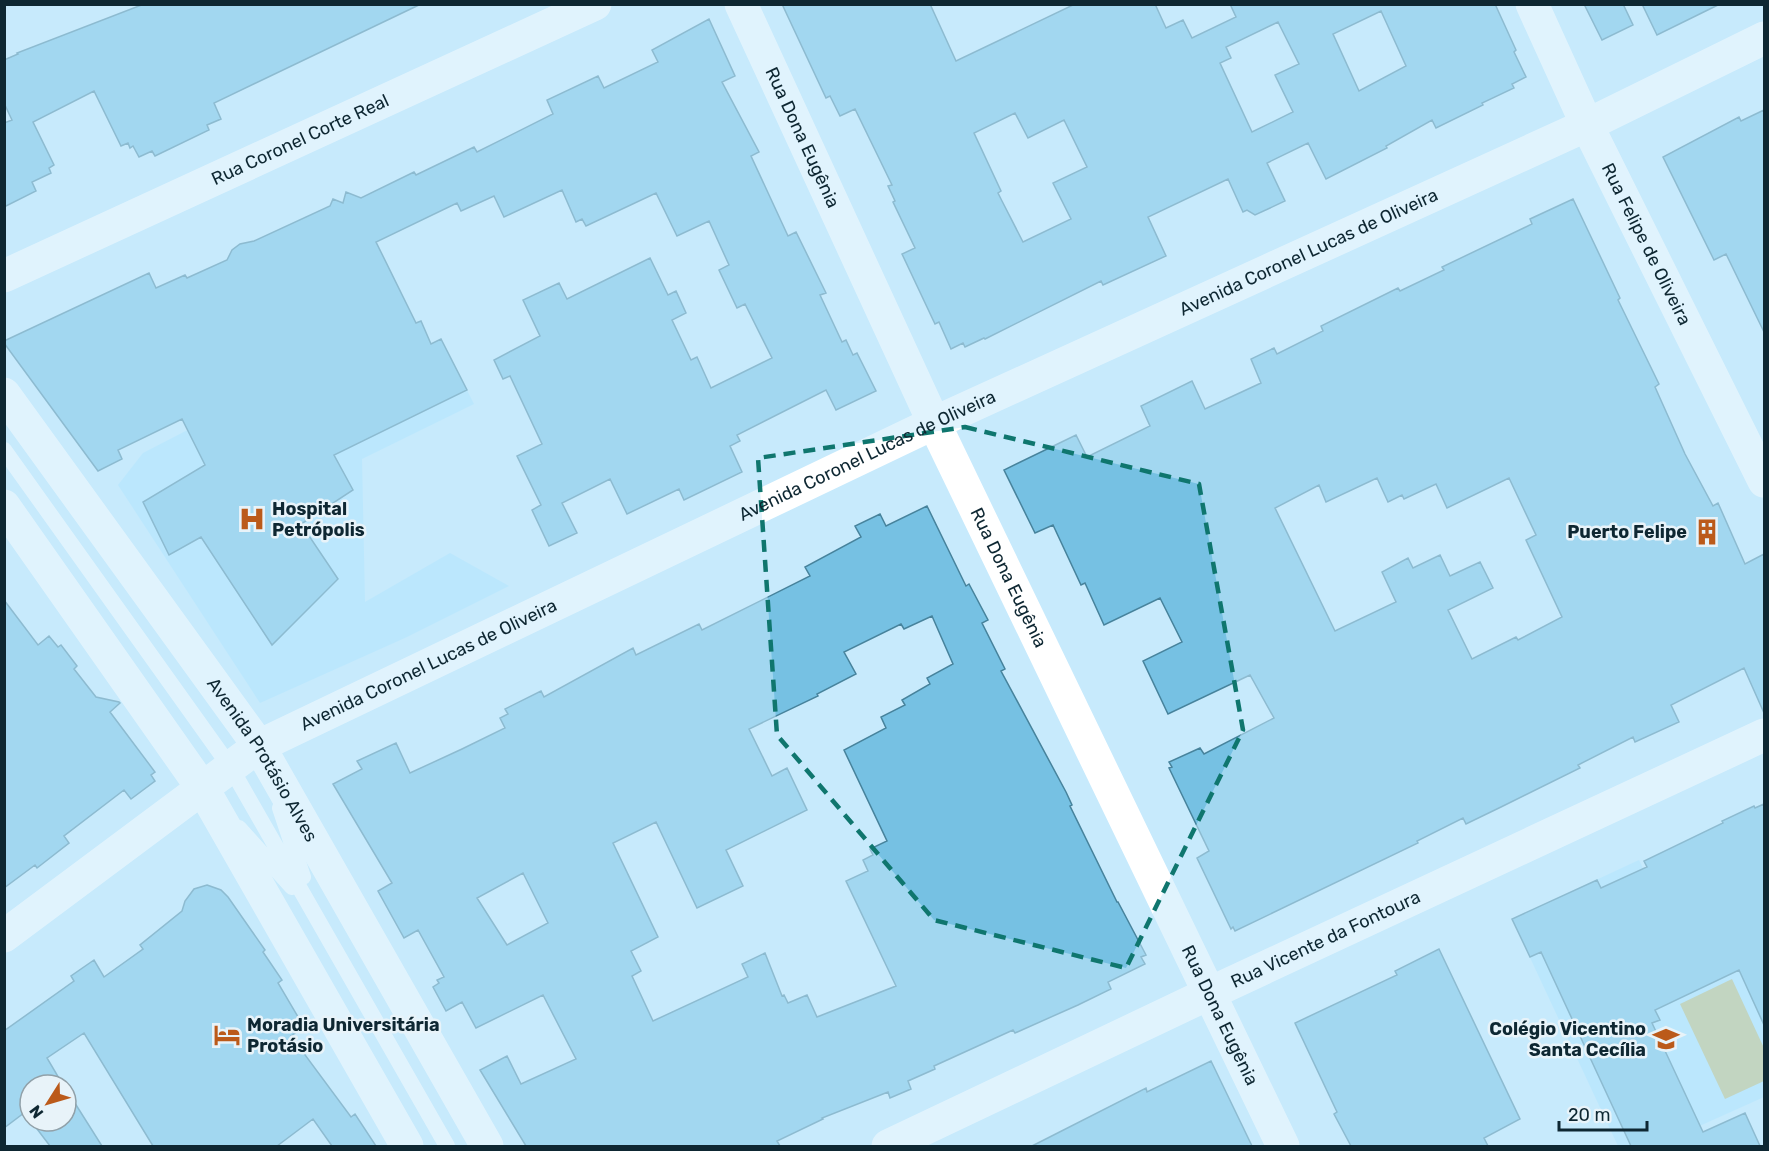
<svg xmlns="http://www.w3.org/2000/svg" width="1769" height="1151" font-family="Rubik,sans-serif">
  <rect width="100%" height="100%" fill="#c7eafc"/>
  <path fill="#ade5ff" d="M 441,339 L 474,404 L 362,459 L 365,602 L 450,553 L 509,586 L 407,637 L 260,703 L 118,485 L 143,453 L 267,389 L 431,344 Z
    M 1639,860 L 1697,980 L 1764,949 L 1764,1097 L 1655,1146 L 1618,1146 L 1512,919 Z"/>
  <path fill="#bcbc7b" d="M 1732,979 L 1764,1048 L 1764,1081 L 1725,1099 L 1680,1004 Z"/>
  <path fill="#76c1e3" stroke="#47839c" stroke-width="1.5" fill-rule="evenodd" d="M 144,4 L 421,4 L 214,103 L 221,119 L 207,125 L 209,130 L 155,156 L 152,151 L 139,157 L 133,146 L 130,148 L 128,143 L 121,146 L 94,91 L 33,122 L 54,165 L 49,168 L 51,173 L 32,182 L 36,191 L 4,207 L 4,123 L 12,120 L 4,103 L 4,60 L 18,54 L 17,53 Z
    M 782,4 L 930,4 L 956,61 L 1075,4 L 1155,4 L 1166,28 L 1183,20 L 1192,38 L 1236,17 L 1230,4 L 1495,4 L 1516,50 L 1514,52 L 1526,77 L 1512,84 L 1514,88 L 1482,103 L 1483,105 L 1436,128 L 1432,120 L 1386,146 L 1387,148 L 1326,179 L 1308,143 L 1267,163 L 1285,201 L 1255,215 L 1247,210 L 1243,212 L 1228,179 L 1148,217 L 1166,256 L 1103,285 L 1101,281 L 985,339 L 984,338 L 965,347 L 963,343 L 951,349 L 939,322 L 935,324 L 902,254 L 915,248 L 893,202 L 895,201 L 888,186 L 892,185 L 855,109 L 840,116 L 830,96 L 826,98 ZM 1381,11 L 1406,66 L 1359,91 L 1333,34 ZM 1278,22 L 1299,64 L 1275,75 L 1293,112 L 1252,132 L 1220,63 L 1231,58 L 1226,47 ZM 1015,113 L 1028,138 L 1064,120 L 1087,167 L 1053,183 L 1071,219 L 1023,242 L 1002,201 L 998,193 L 1001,191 L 974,133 Z
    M 1584,4 L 1623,4 L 1633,25 L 1602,40 Z
    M 1642,4 L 1720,4 L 1657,35 Z
    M 709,19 L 735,76 L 722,82 L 759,152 L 751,156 L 788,236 L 796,232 L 826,293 L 820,295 L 842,342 L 846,340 L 853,355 L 857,353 L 876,391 L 836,410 L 826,390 L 737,435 L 740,441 L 730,446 L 742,472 L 684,500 L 679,489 L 627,514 L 610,479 L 562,503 L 577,533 L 549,546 L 532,510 L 541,505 L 517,456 L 542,444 L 510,376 L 503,379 L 494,360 L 540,336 L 523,300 L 559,283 L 567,299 L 650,258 L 668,295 L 676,291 L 686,313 L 672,320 L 691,360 L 697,357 L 711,388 L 772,358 L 745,304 L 737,308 L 719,270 L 729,265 L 709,221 L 677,236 L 656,193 L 586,226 L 582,219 L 576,222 L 562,190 L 504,217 L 494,196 L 461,211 L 457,203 L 376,242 L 416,323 L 421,321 L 431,344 L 441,339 L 467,390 L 334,455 L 353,490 L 301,524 L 338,579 L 272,645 L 201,537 L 169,555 L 143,502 L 205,465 L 182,419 L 118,450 L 122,459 L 98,471 L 4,343 L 4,341 L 149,273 L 156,288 L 185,275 L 187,278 L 227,260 L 232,250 L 240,244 L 254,241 L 330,206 L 333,199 L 343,203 L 346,192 L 361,198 L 414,172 L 416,175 L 474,147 L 477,152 L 553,114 L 547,100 L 598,76 L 604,88 L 658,62 L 652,50 Z
    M 1764,110 L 1764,332 L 1726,254 L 1714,260 L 1663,157 L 1739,117 L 1741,121 Z
    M 1573,199 L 1620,298 L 1618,300 L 1659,384 L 1655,387 L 1685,454 L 1713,506 L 1718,503 L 1745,564 L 1764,554 L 1764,713 L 1744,668 L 1671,705 L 1679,722 L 1635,742 L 1633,737 L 1578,765 L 1580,768 L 1501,807 L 1466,824 L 1463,818 L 1417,841 L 1418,843 L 1235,931 L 1233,927 L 1231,929 L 1197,858 L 1209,851 L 1169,768 L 1172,767 L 1169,762 L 1200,748 L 1204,754 L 1274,718 L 1250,675 L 1168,714 L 1143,661 L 1182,642 L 1160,598 L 1104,625 L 1085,583 L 1081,585 L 1053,525 L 1035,533 L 1004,470 L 1076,435 L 1087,457 L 1150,426 L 1141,406 L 1192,381 L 1205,409 L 1261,383 L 1251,359 L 1274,348 L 1277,354 L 1323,331 L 1321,326 L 1398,288 L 1400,291 L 1444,270 L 1442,267 L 1532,224 L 1530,219 ZM 1377,478 L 1388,502 L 1402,495 L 1404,499 L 1436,484 L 1447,508 L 1509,478 L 1536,535 L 1526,540 L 1562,617 L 1518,640 L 1516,637 L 1472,659 L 1448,610 L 1493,588 L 1480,562 L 1450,576 L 1440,555 L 1413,568 L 1408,558 L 1382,572 L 1396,602 L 1335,631 L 1275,508 L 1319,485 L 1326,502 Z
    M 927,506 L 966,586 L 969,584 L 988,620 L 982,623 L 1005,669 L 1001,671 L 1066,792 L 1072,805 L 1070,806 L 1117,902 L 1118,902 L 1146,955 L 1141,957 L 1145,964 L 1108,982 L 1111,989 L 1078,1005 L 1015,1033 L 1013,1030 L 934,1066 L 935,1069 L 908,1081 L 911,1089 L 890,1098 L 888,1092 L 822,1118 L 823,1119 L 777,1141 L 780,1146 L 526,1146 L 480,1070 L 507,1056 L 521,1084 L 576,1059 L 543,995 L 476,1028 L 462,1002 L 446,1011 L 433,987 L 439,983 L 437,980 L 444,977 L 418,930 L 404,938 L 378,891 L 392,883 L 333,784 L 362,769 L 357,761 L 396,743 L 410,773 L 462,749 L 505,728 L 500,718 L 508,714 L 505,709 L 541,691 L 544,697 L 633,648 L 636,655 L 699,624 L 702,630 L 810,576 L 805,567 L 861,537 L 855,526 L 880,514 L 886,526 ZM 932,616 L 953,664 L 927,678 L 930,684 L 902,700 L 905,705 L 881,717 L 886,728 L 844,750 L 887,841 L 870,849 L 873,855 L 863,860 L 868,871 L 846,881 L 896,986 L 817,1017 L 807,995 L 788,1003 L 784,995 L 782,996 L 765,953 L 742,964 L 748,977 L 653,1021 L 632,976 L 641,971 L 631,951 L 658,937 L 613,843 L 656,822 L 697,908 L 743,886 L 726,850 L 807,810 L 787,768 L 772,776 L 749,729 L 818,696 L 817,694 L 856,674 L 844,652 L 901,624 L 904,629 ZM 523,873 L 548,923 L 507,945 L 477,898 Z
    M 4,600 L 38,645 L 49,636 L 58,647 L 61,645 L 77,666 L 74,669 L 96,697 L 119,702 L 120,703 L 110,712 L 155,772 L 151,775 L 155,781 L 131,799 L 124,790 L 64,836 L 69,843 L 37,868 L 35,865 L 4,888 Z
    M 1764,804 L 1764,1025 L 1739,970 L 1655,1010 L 1660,1020 L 1652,1023 L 1703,1132 L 1745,1113 L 1760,1146 L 1631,1146 L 1541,952 L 1530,957 L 1512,919 L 1597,880 L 1601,888 L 1647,867 L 1644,861 L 1723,823 L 1722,821 L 1754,806 L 1755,808 Z
    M 207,885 L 221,890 L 228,897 L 265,950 L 263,952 L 282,980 L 278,983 L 304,1027 L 291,1036 L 351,1117 L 355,1114 L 376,1146 L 332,1146 L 313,1119 L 277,1146 L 153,1146 L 84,1033 L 47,1058 L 63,1085 L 30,1085 L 30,1120 L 24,1113 L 4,1128 L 4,1031 L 74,981 L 71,976 L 94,960 L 104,977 L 143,949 L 140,945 L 182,911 L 185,901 L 194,889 Z
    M 1439,949 L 1520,1119 L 1484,1138 L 1488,1146 L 1351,1146 L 1334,1114 L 1337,1112 L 1295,1023 L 1397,975 L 1395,971 Z
    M 1211,1061 L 1252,1146 L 1032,1146 L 1146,1088 L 1147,1092 Z
    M 66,1089 L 102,1146 L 50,1146 L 31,1121 L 66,1121 Z"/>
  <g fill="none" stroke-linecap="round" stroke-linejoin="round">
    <path stroke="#fff" stroke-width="16" d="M 4,450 L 231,768 L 447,1146
      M 280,808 L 303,877
      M 239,828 L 292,887"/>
    <path stroke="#fff" stroke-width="33" id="s1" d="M 4,276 L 595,4"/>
    <g stroke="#fff" stroke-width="33">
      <path id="s2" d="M 741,4 L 934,423 L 1283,1146"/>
      <path id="s3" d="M 1532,4 L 1587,125 L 1764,481"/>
      <path id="s4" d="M 259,746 L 934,423 L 1587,125 L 1764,38"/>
      <path id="s5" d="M 888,1146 L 1208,994 L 1764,735"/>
    </g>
    <path stroke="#fff" stroke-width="33" d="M 4,936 L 259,746"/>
    <g stroke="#fff" stroke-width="33">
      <path id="s6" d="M 4,394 L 259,746 L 487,1146"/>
      <path d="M 4,506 L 203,789 L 407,1146"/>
    </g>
  </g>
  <path d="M0 0H1769V1151H0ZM 965,427 L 1199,484 L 1243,730 L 1126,968 L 934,920 L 777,735 L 758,458 Z" fill="#c7eafc" fill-opacity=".55" fill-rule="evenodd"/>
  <path fill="none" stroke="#0f766e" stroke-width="4.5" stroke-dasharray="12 8" stroke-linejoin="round" d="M 965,427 L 1199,484 L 1243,730 L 1126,968 L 934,920 L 777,735 L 758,458 Z"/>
  <defs>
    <g id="hospital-bare" transform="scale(2.07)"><path d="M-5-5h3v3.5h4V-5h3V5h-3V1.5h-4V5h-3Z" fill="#bb5a1a" stroke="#e8f3f9" stroke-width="2.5" paint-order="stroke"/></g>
    <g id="building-bare" transform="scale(2.07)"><path d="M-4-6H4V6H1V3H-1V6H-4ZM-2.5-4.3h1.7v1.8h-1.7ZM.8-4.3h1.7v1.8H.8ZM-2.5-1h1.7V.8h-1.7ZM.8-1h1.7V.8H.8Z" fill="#bb5a1a" stroke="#e8f3f9" stroke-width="2.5" paint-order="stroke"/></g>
    <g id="hotel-bare" transform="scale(2.07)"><path d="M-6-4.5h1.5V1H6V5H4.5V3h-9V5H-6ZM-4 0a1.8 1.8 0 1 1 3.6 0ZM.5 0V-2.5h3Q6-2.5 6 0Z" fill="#bb5a1a" stroke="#e8f3f9" stroke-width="2.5" paint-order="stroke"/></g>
    <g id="school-bare" transform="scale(2.07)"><path d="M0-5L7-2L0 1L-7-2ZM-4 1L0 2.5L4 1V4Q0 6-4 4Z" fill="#bb5a1a" stroke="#e8f3f9" stroke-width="2.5" paint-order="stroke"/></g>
  </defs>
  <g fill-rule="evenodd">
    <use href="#hospital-bare" x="252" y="519"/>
    <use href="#building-bare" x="1707" y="532"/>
    <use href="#hotel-bare" x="227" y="1035"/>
    <use href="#school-bare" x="1666" y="1039"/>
  </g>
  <g text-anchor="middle" stroke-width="5" stroke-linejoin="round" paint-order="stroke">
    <g font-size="18" fill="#0e2732" stroke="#e8f3f9">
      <text dy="6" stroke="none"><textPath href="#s2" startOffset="147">Rua Dona Eugênia</textPath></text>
      <text dy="6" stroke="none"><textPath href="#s1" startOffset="326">Rua Coronel Corte Real</textPath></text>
      <text dy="6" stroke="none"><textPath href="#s3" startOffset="266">Rua Felipe de Oliveira</textPath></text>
      <text dy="6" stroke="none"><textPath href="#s4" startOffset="1160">Avenida Coronel Lucas de Oliveira</textPath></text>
      <text dy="6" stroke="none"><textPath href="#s4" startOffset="674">Avenida Coronel Lucas de Oliveira</textPath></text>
      <text dy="6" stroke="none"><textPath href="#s2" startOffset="633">Rua Dona Eugênia</textPath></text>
      <text dy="6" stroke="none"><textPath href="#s4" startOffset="188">Avenida Coronel Lucas de Oliveira</textPath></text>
      <text dy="6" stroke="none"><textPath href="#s6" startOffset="448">Avenida Protásio Alves</textPath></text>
      <text dy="6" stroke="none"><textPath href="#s5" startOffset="484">Rua Vicente da Fontoura</textPath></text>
      <text dy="6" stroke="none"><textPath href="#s2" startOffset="1119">Rua Dona Eugênia</textPath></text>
    </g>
    <g font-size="18" font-weight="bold" fill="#0e2732" stroke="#e8f3f9" text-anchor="start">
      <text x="272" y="515">Hospital<tspan x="272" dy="21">Petrópolis</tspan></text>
      <text x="1687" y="538" text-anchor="end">Puerto Felipe</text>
      <text x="247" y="1031">Moradia Universitária<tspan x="247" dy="21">Protásio</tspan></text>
      <text x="1646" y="1035" text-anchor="end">Colégio Vicentino<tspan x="1646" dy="21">Santa Cecília</tspan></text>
    </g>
  </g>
  <rect width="1769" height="1151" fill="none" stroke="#0e2732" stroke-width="12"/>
  <g transform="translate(48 1103) rotate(233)"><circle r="28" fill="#e8f3f9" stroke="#91a1a9" stroke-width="1.5"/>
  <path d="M0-4.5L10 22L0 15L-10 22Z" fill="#bb5a1a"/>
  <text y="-9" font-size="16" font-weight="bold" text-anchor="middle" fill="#0e2732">N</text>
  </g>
  <path d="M1559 1121v9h88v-9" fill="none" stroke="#0e2732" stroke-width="3"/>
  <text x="1568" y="1121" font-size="18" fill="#0e2732" stroke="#e8f3f9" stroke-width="4.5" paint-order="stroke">20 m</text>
</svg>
